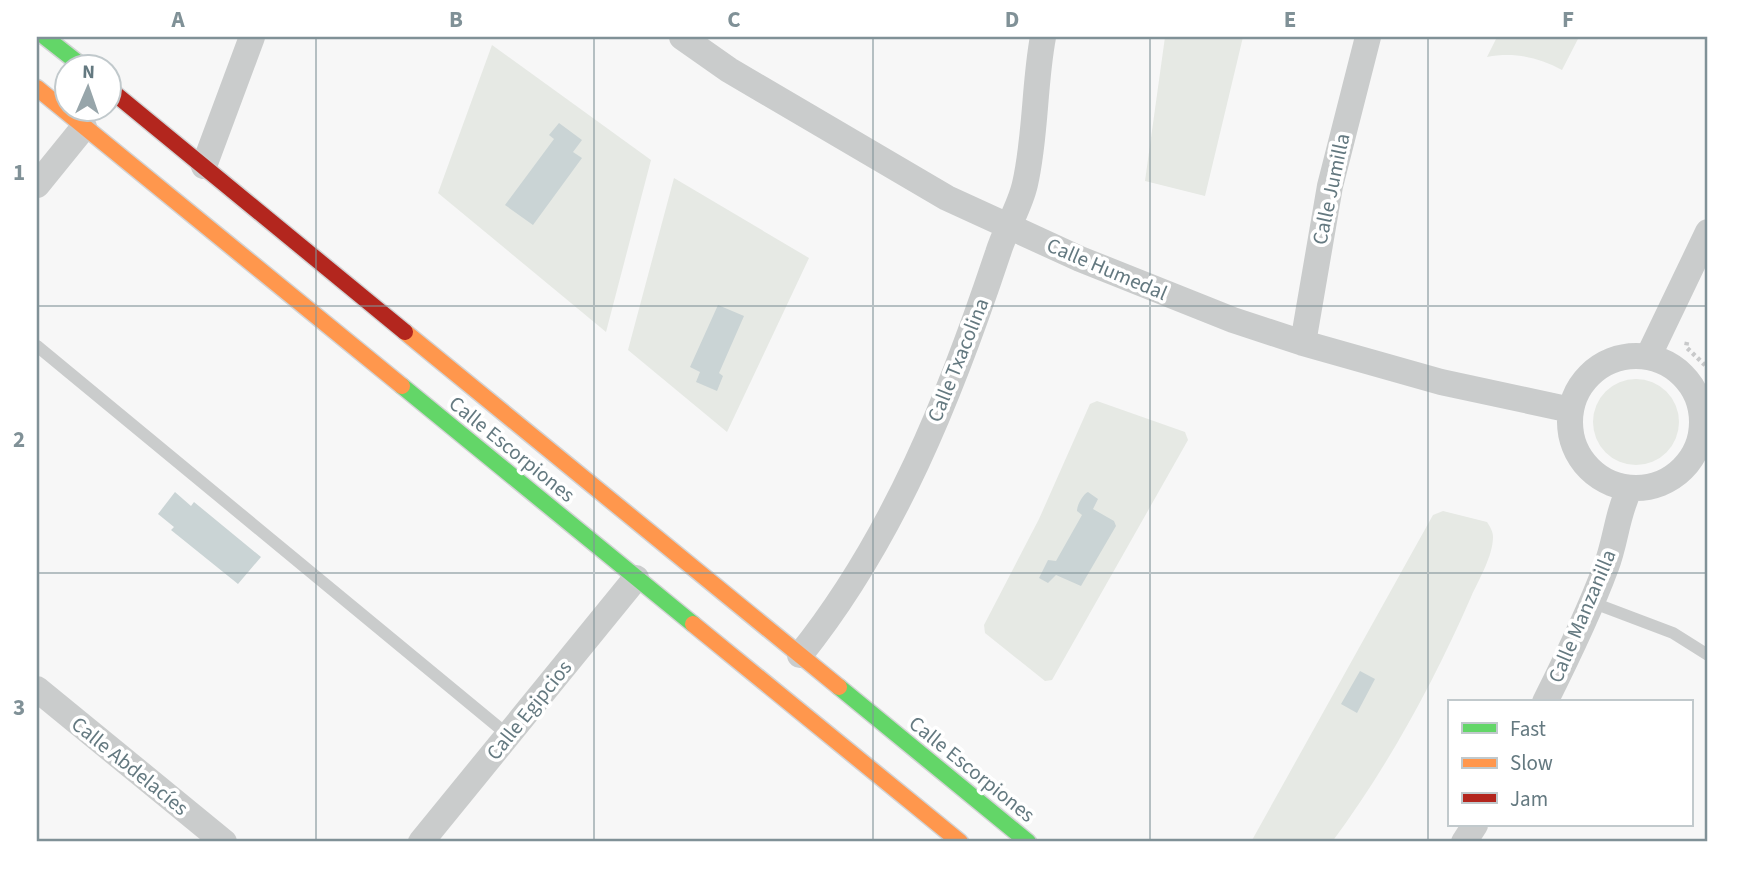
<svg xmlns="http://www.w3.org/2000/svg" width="1745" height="879" font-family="'Source Sans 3',sans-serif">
  <rect width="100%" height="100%" fill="#f7f7f7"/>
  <path fill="#e6e9e4" d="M 1165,37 L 1243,37 L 1205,196 L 1145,181 Z
    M 1497,37 L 1579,37 L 1562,70 C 1538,57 1514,52 1487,57 Z
    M 492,45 L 651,160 L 606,332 L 438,193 Z
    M 674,178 L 809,258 L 727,432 L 628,350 Z
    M1593 422a43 43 0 1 1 86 0a43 43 0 1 1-86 0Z
    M 1097,401 L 1185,432 L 1188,440 L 1052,680 L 1045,681 L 985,633 L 984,625 L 1039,519 L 1090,404 Z
    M 1443,511 L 1487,522 C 1490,527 1493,531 1493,537 C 1493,556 1479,579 1471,597 C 1433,684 1388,766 1332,842 L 1251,842 L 1433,515 Z"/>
  <path fill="#cad4d5" d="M 559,123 L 582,140 L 573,152 L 582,158 L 533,225 L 505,205 L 554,139 L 549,135 Z
    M 718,305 L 744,316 L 719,373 L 723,376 L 717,391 L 696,382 L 700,372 L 690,367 Z
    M 175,492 L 191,506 L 194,502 L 261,557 L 238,584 L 171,530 L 174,527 L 158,514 Z
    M 1088,492 L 1098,499 L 1093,509 L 1114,521 L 1116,526 L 1081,586 L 1056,575 L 1048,583 L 1039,578 L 1048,560 L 1056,561 L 1082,515 L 1077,511 C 1077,505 1083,494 1088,492 Z
    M 1360,671 L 1375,679 L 1357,713 L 1341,704 Z"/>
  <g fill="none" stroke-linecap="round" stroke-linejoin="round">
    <g stroke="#d2d3d4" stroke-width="19">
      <path id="fast" d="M 45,37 L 82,66
        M 402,386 L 693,624
        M 839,687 L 1028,842"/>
    </g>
    <g stroke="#d2d3d4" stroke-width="19">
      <path id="slow" d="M 37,88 L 402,386
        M 405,332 L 839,687
        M 693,624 L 960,842"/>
    </g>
    <g stroke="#d2d3d4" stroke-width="19">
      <path id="jam" d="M 108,88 L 405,332"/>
    </g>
    <path stroke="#c8c9ca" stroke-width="4.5" stroke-dasharray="3.5 3.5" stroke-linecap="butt" d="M 1687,342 L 1686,347 L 1708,368"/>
    <path stroke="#cacccc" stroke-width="12" d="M 37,346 L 508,735
      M 1591,602 L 1673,633 L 1708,655"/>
    <path stroke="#cacccc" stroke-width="26" d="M 682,37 L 729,70 L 947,198 L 1080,259 L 1233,320 L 1303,343 L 1441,382 L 1571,410
      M 204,166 L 252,37
      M 37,185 L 84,127
      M 1303,343 L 1330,186 L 1368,37
      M1570 422a66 66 0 1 1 132 0a66 66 0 1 1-132 0Z
      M 1648,357 L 1708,232
      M 800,655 C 894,538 951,394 998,253 C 1005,230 1020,207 1025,184 C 1036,136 1034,85 1043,37
      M 37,689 L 224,842
      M 1545,702 C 1567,658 1589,613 1606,567 C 1616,541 1617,513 1630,488
      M 421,842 L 636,578
      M 1464,842 L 1475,825"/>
    <use href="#fast" stroke="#63d668" stroke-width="16"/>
    <use href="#slow" stroke="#ff974d" stroke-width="16"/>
    <use href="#jam" stroke="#b3261e" stroke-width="16"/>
  </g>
  <path fill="none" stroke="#809197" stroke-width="2" stroke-opacity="0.55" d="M 316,37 L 316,842M 594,37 L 594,842M 873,37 L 873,842M 1150,37 L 1150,842M 1428,37 L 1428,842M 37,306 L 1708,306M 37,573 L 1708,573"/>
  <g text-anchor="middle" stroke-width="7" stroke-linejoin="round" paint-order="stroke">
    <g font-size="21" fill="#647980" stroke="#fff">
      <text transform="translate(1331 189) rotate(-78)" y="7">Calle Jumilla</text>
      <text transform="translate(1107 269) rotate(23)" y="7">Calle Humedal</text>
      <text transform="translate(958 360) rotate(-68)" y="7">Calle Txacolina</text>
      <text transform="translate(512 449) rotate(39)" y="7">Calle Escorpiones</text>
      <text transform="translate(1582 616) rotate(-67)" y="7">Calle Manzanilla</text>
      <text transform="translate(529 710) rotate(-51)" y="7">Calle Egipcios</text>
      <text transform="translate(130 766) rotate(39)" y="7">Calle Abdelacíes</text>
      <text transform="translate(972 769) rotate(39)" y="7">Calle Escorpiones</text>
    </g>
  </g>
  <rect width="1745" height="879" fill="none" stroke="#ffffff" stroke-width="77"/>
  <rect x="1448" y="700" width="245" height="126" fill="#ffffff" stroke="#c1c9cc" stroke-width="2"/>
  <rect x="1462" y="723" width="35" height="10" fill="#63d668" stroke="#c1c9cc" stroke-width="2"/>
  <text x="1510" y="736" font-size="21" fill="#647980">Fast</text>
  <rect x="1462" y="758" width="35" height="10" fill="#ff974d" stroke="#c1c9cc" stroke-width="2"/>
  <text x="1510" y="770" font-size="21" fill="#647980">Slow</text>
  <rect x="1462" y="793" width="35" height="10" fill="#b3261e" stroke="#c1c9cc" stroke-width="2"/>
  <text x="1510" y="806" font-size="21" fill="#647980">Jam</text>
  <g transform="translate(88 88) rotate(2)"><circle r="33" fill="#ffffff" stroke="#c1c9cc" stroke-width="2"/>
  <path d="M0-5L12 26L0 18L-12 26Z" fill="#97a5aa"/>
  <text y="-10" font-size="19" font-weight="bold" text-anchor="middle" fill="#647980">N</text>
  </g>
  <rect x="38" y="38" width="1668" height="802" fill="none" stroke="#809197" stroke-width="2.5"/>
  <g font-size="23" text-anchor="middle" font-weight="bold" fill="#809197">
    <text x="178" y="27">A</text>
    <text x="456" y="27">B</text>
    <text x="734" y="27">C</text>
    <text x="1012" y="27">D</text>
    <text x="1290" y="27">E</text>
    <text x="1568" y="27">F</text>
    <text x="19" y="180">1</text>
    <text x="19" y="447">2</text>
    <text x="19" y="715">3</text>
  </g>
</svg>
